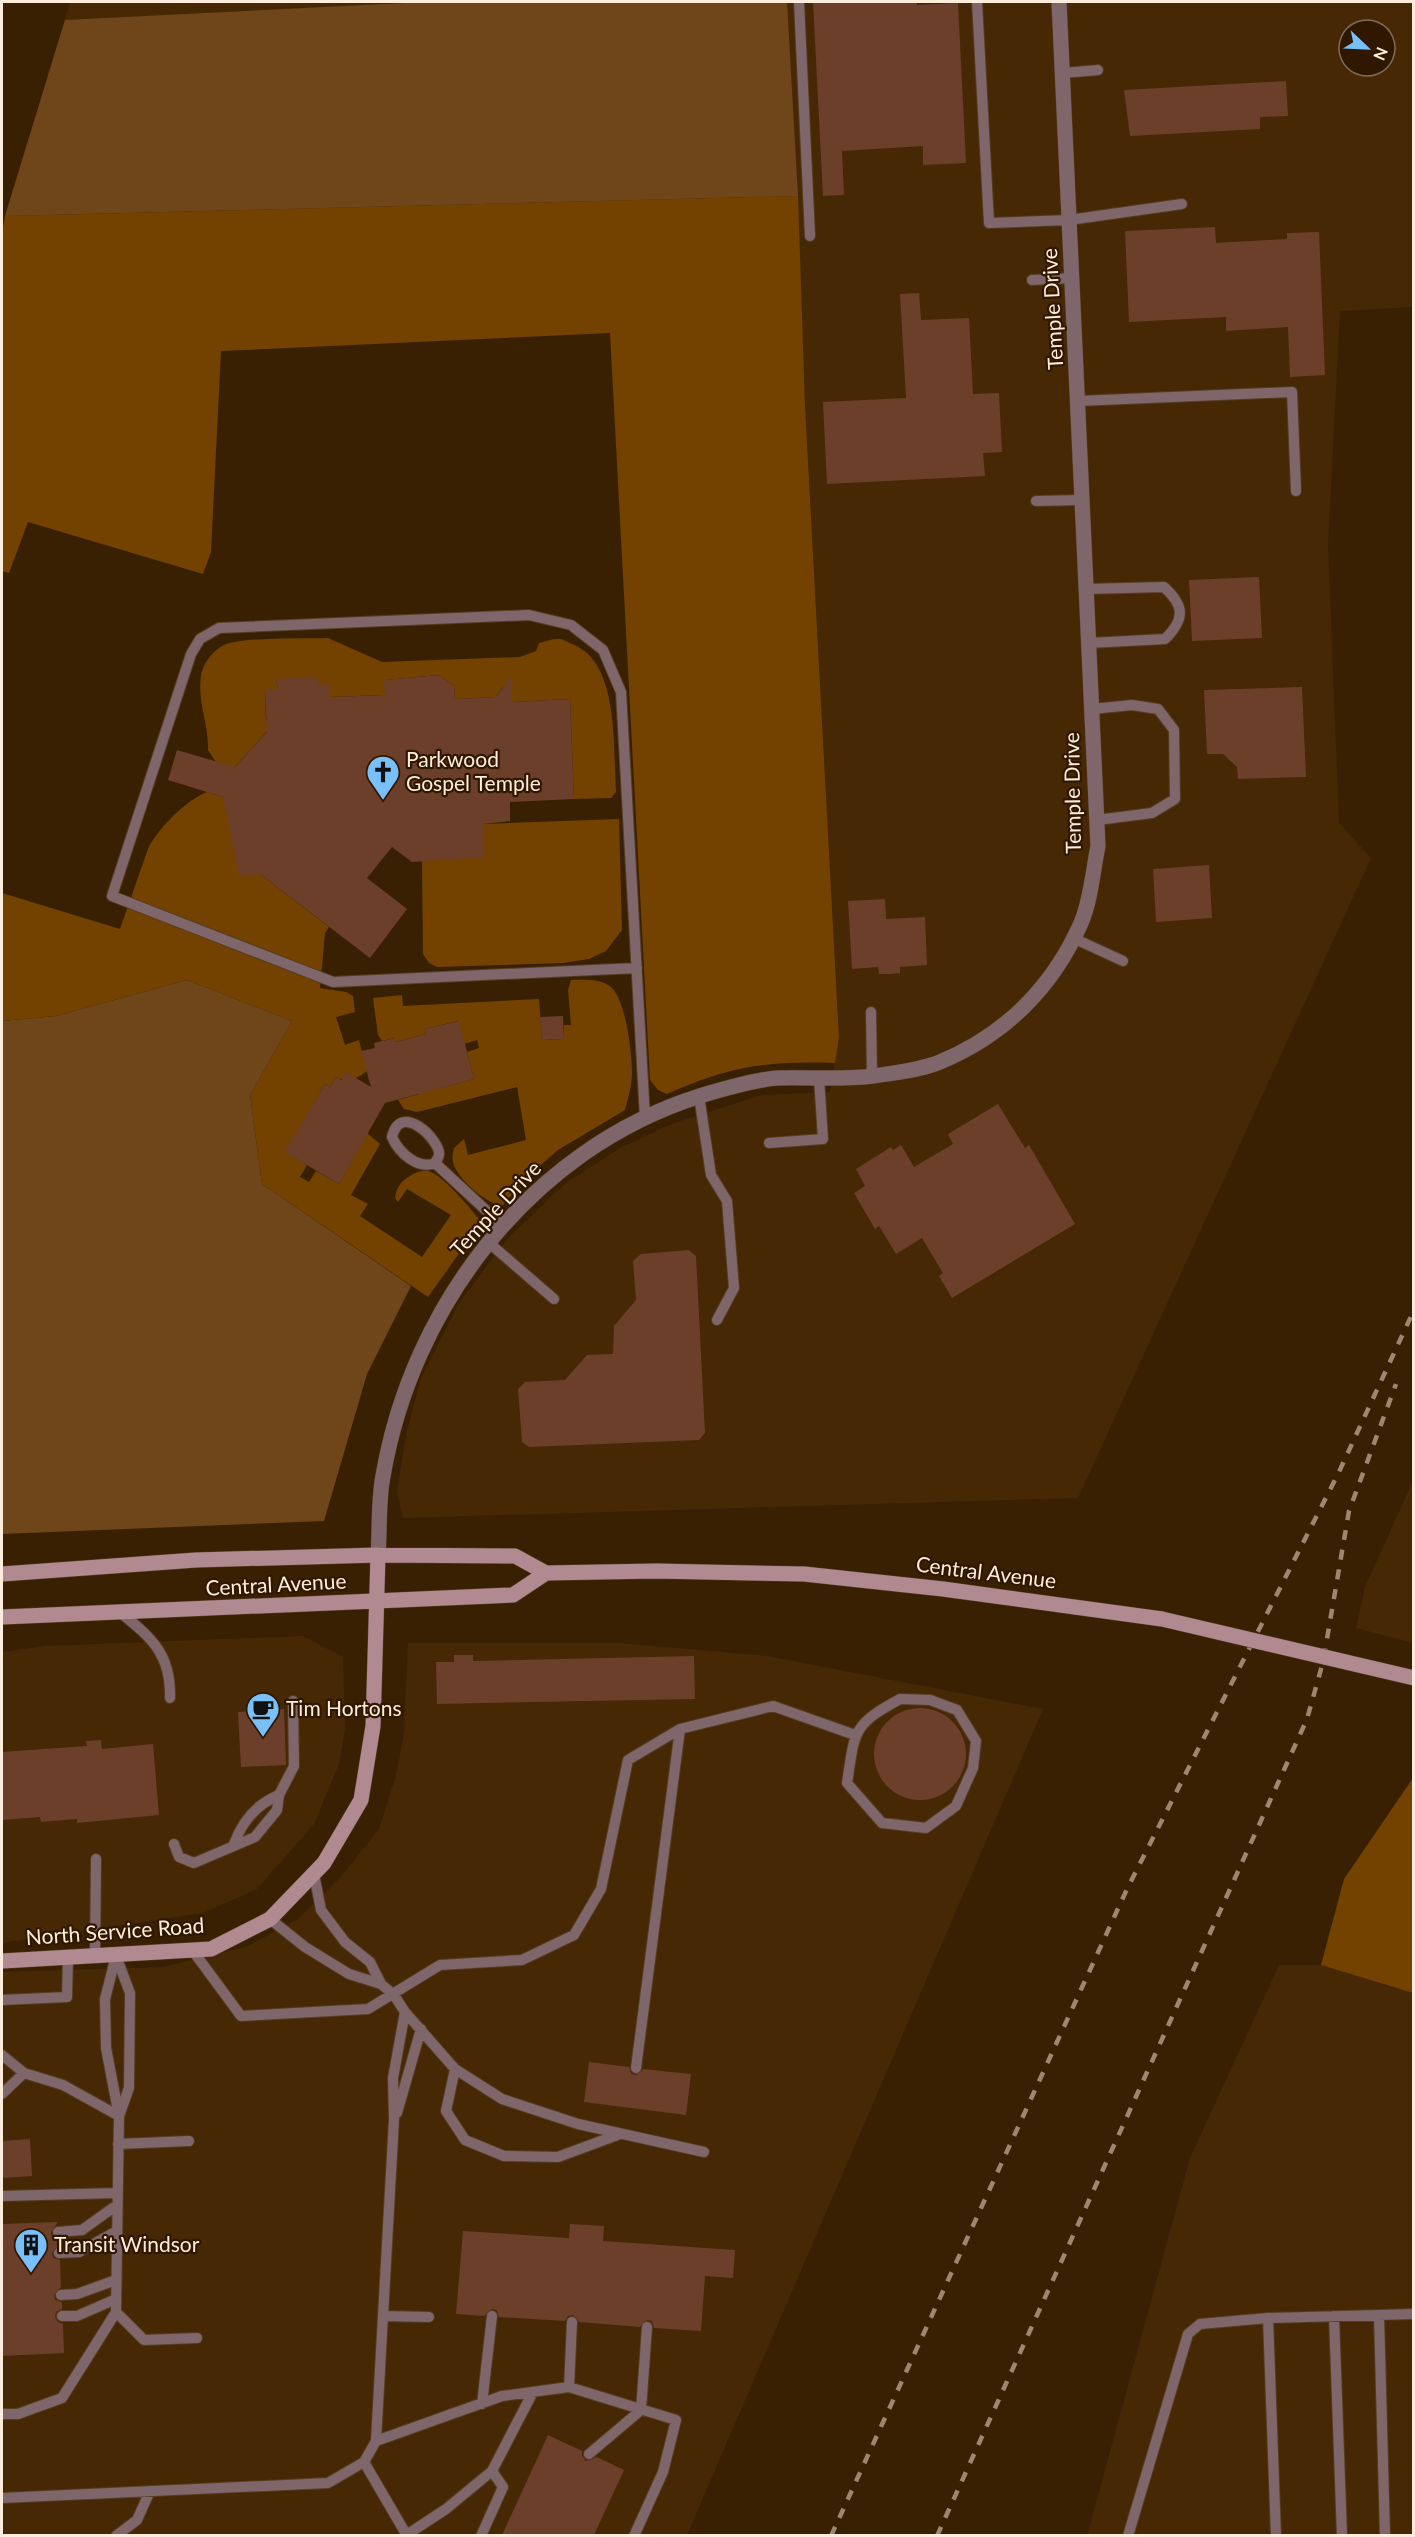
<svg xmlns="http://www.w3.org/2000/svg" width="1415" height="2537" font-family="Lato,sans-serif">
  <rect width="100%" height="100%" fill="#3a2003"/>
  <path fill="#462805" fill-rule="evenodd" d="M 70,2 L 1413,2 L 1413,307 L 1340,311 L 1328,545 L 1339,823 L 1371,858 L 1078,1498 L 403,1518 L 397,1492 L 406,1435 L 421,1378 L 459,1303 L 510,1236 L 566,1183 L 620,1148 L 674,1123 L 762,1095 L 830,1092 L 839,1038 L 805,405 L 797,197 L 5,216 ZM 1349,30 L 1385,30 L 1385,66 L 1349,66 Z
    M 1413,1481 L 1414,1643 L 1413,1643 L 1356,1628 L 1365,1587 Z
    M 303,1636 L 343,1657 L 345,1728 L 339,1764 L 314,1824 L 257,1889 L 203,1913 L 2,1943 L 2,1652 L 45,1646 Z
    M 408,1643 L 620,1643 L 767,1656 L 1043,1709 L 687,2535 L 2,2536 L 2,1972 L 163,1967 L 246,1947 L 298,1919 L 341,1877 L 379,1829 L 397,1772 L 404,1732 Z
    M 1279,1965 L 1321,1965 L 1413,1993 L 1413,2535 L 1087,2536 L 1190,2158 Z"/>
  <path fill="#734200" d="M 798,196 L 805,405 L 839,1038 L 835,1063 C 765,1061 730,1066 667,1094 L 658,1090 L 650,1080 L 610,333 L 221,351 L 211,552 L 203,574 L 28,522 L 9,573 L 2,571 L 2,232 L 5,216 Z
    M 328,638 L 382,662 L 520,657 L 536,651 L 539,643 C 544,642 551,639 557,639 C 562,638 569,643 574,645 C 620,664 613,750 616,792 L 611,798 L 574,799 L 570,699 L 512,702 L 511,686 L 503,687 L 496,697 L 455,699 L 454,686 L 439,675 L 385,680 L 385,695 L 330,697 L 319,685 L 276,679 L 278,689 L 265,690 L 266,720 L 273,725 L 234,768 L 216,762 L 208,750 C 209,725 197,701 201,676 C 203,662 216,646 230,643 C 257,637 299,639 328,638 Z
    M 207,792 L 223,797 L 260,874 L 329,927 L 325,933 L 320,988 L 346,992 L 353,996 L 355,1012 L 336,1017 L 345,1045 L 359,1040 L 367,1071 C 357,1079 347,1083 336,1077 L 330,1087 L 325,1084 L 286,1152 L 307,1165 L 300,1177 L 309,1182 L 316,1171 L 339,1184 L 367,1133 L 380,1144 L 351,1195 L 368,1204 L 360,1216 L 422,1257 L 451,1215 L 407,1189 L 398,1202 L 395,1198 C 396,1188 401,1181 410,1176 C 414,1173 422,1170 428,1171 C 442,1174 470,1208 479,1219 L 480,1224 L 428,1297 L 262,1184 L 250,1095 L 292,1021 L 187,980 L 56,1016 L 2,1021 L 2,893 L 120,929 L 149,846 C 163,824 184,802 207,792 Z
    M 619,819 L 622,930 L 606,951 L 589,959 L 563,963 L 437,967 L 429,963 L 423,954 L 422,861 L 483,824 Z
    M 571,980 C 585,980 601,978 612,988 C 626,1002 632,1053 632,1073 C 632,1086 628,1098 625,1110 L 558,1150 L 527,1177 L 502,1206 C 487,1204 456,1178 453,1162 C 452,1158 453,1152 454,1148 L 464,1139 L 468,1155 L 526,1140 L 517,1087 L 417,1112 L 404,1109 L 398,1100 L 419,1094 L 418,1088 L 440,1088 L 474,1079 L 467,1052 L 479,1048 L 477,1040 L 464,1044 L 458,1021 L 425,1029 L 426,1034 L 396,1042 L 394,1038 L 382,1041 L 378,1035 L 373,998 L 402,995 L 403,1006 L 539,999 L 542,1040 L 564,1039 L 564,1025 L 571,1025 L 568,990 Z
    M 1413,1778 L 1413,1993 L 1321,1965 L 1344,1879 Z"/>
  <path fill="#6f4619" d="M 425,2 L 787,2 L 798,196 L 5,216 L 65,20 Z
    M 187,980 L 292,1021 L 250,1095 L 262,1184 L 411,1286 L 367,1374 L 324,1521 L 2,1534 L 2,1021 L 56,1016 Z"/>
  <path fill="#6c3f2a" d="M 813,2 L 917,2 L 917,5 L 958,3 L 966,163 L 923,165 L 923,146 L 842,151 L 844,195 L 823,196 Z
    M 1286,81 L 1288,116 L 1260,117 L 1260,129 L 1130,136 L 1124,90 Z
    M 1215,227 L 1216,243 L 1287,239 L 1287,233 L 1319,232 L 1325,375 L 1290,377 L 1288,327 L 1226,331 L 1226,317 L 1129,322 L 1125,231 Z
    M 919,293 L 921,320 L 969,318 L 973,394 L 999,393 L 1002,452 L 983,453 L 985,476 L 827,484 L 823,402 L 906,398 L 900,294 Z
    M 1259,577 L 1262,638 L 1192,641 L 1189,580 Z
    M 439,675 L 454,686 L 455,699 L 496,697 L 512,675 L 512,702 L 570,699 L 574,799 L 510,802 L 510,821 L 483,824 L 484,857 L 412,862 L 392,847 L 367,878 L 407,909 L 370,958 L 260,874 L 239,875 L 223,797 L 168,780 L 177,750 L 235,767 L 267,732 L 265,689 L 278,689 L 276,679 L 317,677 L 319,685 L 330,684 L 330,697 L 385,695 L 384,680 Z
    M 1302,687 L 1306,777 L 1238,779 L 1237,767 L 1223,754 L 1207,754 L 1204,690 Z
    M 1209,865 L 1212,918 L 1156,922 L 1153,869 Z
    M 885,899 L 886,919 L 925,917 L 927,965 L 900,967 L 900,973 L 890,974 L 879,974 L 878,967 L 852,969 L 848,901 Z
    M 563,1016 L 564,1039 L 542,1040 L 540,1017 Z
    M 459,1021 L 474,1079 L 385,1103 L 339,1184 L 285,1152 L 325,1084 L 330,1087 L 336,1077 L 342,1080 L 346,1072 L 371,1087 L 361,1051 L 375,1048 L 374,1043 L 395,1038 L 396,1042 L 426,1034 L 425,1029 Z
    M 998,1104 L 1025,1148 L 1029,1145 L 1075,1224 L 952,1298 L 939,1276 L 943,1273 L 922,1238 L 896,1254 L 879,1226 L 875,1229 L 854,1193 L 865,1186 L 856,1169 L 891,1147 L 893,1150 L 901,1145 L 914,1167 L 953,1144 L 948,1134 Z
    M 689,1250 L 696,1256 L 705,1433 L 699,1440 L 529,1447 L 522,1442 L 518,1389 L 525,1382 L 565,1380 L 587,1355 L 613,1354 L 614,1326 L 636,1300 L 633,1261 L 641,1254 Z
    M 454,1655 L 473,1655 L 473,1661 L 694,1656 L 695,1699 L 437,1704 L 436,1662 L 454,1662 Z
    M874 1754a46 46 0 1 1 92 0a46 46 0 1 1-92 0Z
    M 284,1709 L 286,1765 L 241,1767 L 238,1712 Z
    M 101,1740 L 102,1749 L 153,1744 L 159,1815 L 77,1823 L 77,1819 L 41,1822 L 40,1817 L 2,1820 L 2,1752 L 87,1746 L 86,1741 Z
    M 589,2062 L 629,2067 L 631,2074 L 636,2075 L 643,2069 L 691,2074 L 686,2115 L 584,2102 Z
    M 30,2139 L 32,2176 L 2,2178 L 2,2141 Z
    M 58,2222 L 51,2232 L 52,2237 L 59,2239 L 59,2245 L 52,2253 L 53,2258 L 60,2260 L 61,2287 L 54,2295 L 55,2300 L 62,2302 L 62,2309 L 56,2312 L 55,2317 L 58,2322 L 63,2324 L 64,2353 L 2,2356 L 2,2224 Z
    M 570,2224 L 604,2226 L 603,2241 L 735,2250 L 733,2278 L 705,2276 L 701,2331 L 654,2328 L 652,2321 L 647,2320 L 640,2327 L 579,2322 L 573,2315 L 568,2316 L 565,2321 L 499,2317 L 497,2310 L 492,2309 L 484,2316 L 456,2314 L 463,2231 L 569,2238 Z
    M 548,2435 L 582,2451 L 582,2456 L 586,2461 L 597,2457 L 624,2470 L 594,2535 L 502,2535 Z"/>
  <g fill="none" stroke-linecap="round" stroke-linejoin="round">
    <g stroke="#553d21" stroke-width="12">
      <path id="lane" d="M 799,2 L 810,236
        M 977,2 L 989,223 L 1069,220 L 1182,204
        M 1063,73 L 1098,70
        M 1032,280 L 1072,278
        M 1078,401 L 1292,392 L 1296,491
        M 1036,501 L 1082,500
        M 1086,589 L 1164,587 C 1185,606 1185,619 1165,639 L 1089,643
        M 1092,709 L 1132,705 L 1158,709 L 1174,730 L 1175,799 L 1152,813 L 1097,820
        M 1073,938 L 1123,961
        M 637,968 L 333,982 L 112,896 L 191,654 L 200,639 L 219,628 L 529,615 L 571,625 L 603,650 L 621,692 L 645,1118
        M 871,1012 L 872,1076
        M 699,1096 L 711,1175 L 727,1201 L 734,1288 L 717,1320
        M 769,1143 L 823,1139 L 819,1078
        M 435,1163 C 437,1160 439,1157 439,1154 C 440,1141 401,1100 392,1137 C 399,1153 418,1170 435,1163 L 503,1226
        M 488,1242 L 554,1299
        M 121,1613 C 153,1639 171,1655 170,1698
        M 900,1699 L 930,1700 L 957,1710 L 976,1741 L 973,1768 L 956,1806 L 926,1828 L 882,1823 L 847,1783 C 855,1731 852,1725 900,1699 Z
        M 174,1844 L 179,1857 L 194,1863 L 255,1837 L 277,1810 L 279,1795 L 294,1766 L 293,1701
        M 234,1844 C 242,1822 257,1804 279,1795
        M 314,1874 L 321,1910 L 345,1942 L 370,1962 L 381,1984
        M 270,1919 L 305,1947 L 349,1974 L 381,1984 L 394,1995 L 405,2012 L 455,2069 L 502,2099 L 578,2124 L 704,2152
        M 193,1951 L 241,2016 L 368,2009 L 440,1965 L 522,1960 L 574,1935 L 601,1889 L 628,1760 L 680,1729 L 773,1706 L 855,1735
        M 95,1956 L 96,1859
        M 116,1956 L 130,1993 L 129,2088 L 119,2116
        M 2,2000 L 67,1997 L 68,1958
        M 2,2055 L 24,2073 L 63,2085 L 119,2116
        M 636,2068 L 680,1729
        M 455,2069 L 446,2111 L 465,2140 L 504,2156 L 558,2157 L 620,2134
        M 2,2094 L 24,2073
        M 397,2113 L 421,2029
        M 118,2144 L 189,2141
        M 2,2196 L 117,2193
        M 58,2232 L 82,2230 L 117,2205
        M 59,2253 L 79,2252 L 117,2231
        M 61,2295 L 77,2294 L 116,2280
        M 116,2312 L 144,2340 L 197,2338
        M 1379,2315 L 1385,2536
        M 62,2316 L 77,2316 L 116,2299
        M 383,2316 L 429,2317
        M 1334,2316 L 1342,2536
        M 1268,2318 L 1414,2314
        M 569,2387 L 572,2322
        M 482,2404 L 492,2316
        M 2,2414 L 18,2414 L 62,2398 L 116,2312 L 119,2116 L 106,2048 L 105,1999 L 116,1956
        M 376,2441 L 502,2396 L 569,2387 L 676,2420 L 663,2472 L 634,2536
        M 589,2454 L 641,2410 L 647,2327
        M 364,2462 L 406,2534
        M 2,2498 L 328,2483 L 364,2462 L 376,2441 L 394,2119 L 393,2078 L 405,2012
        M 116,2536 L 137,2520 L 150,2491
        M 405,2536 L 446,2509 L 492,2471 L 533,2392
        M 481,2536 L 503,2487 L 492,2471
        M 1128,2536 L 1188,2334 L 1200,2324 L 1268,2318 L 1276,2536"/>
    </g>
    <g stroke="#553d21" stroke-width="16">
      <path id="street" d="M 378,1555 C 380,1530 378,1502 383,1476 C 412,1306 531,1149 700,1096 C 723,1089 753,1080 777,1078 C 809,1077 842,1080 873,1076 C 894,1073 921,1070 940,1062 C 1005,1035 1053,987 1081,923 C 1091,900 1093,870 1098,846 L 1059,2"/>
    </g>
    <g stroke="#553d21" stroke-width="16">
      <path id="secondary" d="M 2,1574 L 196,1560 L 378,1555 L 515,1556 L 546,1573 L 656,1571 L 804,1574 L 943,1589 L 1162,1619
        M 2,1617 L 513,1595 L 546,1573
        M 2,1961 L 211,1949 L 270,1919 L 324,1863 L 361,1800 L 373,1726 L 378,1555"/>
    </g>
    <use href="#lane" stroke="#7e666b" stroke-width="10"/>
    <use href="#street" stroke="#7e666b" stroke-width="15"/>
    <use href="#secondary" stroke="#b08991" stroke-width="15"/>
    <path stroke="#9d8771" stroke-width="4.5" stroke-dasharray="10 10" stroke-linecap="butt" d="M 831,2536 L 1127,1889 L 1338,1474 L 1414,1310
      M 937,2536 L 1307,1719 L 1323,1662 L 1349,1511 L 1396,1384"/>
    <g stroke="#553d21" stroke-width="16" stroke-linecap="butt">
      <path id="secondary-bridge" d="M 1162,1619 L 1414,1678"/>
    </g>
    <use href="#secondary-bridge" stroke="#b08991" stroke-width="15"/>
  </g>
  <defs>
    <g id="church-pin" transform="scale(1.725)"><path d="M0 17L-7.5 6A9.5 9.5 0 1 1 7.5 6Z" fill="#79bff8" stroke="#301700"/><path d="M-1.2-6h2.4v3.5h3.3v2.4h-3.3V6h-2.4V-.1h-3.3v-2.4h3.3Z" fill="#111"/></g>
    <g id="cafe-pin" transform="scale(1.725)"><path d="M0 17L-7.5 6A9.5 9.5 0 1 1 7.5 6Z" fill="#79bff8" stroke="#301700"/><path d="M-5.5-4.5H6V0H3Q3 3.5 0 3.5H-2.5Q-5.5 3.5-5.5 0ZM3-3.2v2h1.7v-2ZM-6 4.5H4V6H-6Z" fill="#111"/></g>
    <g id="building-pin" transform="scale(1.725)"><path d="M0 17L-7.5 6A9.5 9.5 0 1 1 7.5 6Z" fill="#79bff8" stroke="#301700"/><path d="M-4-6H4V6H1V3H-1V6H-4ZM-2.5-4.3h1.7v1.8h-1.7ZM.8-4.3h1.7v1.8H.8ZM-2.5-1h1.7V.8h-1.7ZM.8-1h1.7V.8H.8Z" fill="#111"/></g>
  </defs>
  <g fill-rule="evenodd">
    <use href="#church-pin" x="383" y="772"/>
    <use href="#cafe-pin" x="263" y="1709"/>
    <use href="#building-pin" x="31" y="2245"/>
  </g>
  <g text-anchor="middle" stroke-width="4.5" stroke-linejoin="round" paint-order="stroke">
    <g font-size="21" fill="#feecdc" stroke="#301700">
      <text transform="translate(1053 309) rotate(-93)" y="7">Temple Drive</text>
      <text transform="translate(1073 793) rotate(-91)" y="7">Temple Drive</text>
      <text transform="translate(496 1209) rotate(-47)" y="7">Temple Drive</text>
      <text transform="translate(986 1573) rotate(7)" y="7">Central Avenue</text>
      <text transform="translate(276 1585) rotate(-3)" y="7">Central Avenue</text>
      <text transform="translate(115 1932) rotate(-4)" y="7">North Service Road</text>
    </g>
    <g font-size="21" fill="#feecdc" stroke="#301700" text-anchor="start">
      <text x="406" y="767">Parkwood<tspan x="406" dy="24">Gospel Temple</tspan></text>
      <text x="286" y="1716">Tim Hortons</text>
      <text x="54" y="2252">Transit Windsor</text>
    </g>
  </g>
  <rect width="1415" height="2537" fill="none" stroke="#feecdc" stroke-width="6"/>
  <g transform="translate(1367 48) rotate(113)"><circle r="28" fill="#301700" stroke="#826c58" stroke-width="1.5"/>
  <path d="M0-4.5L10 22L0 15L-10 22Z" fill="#79bff8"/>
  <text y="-9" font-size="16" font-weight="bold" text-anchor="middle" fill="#feecdc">N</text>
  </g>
</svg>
